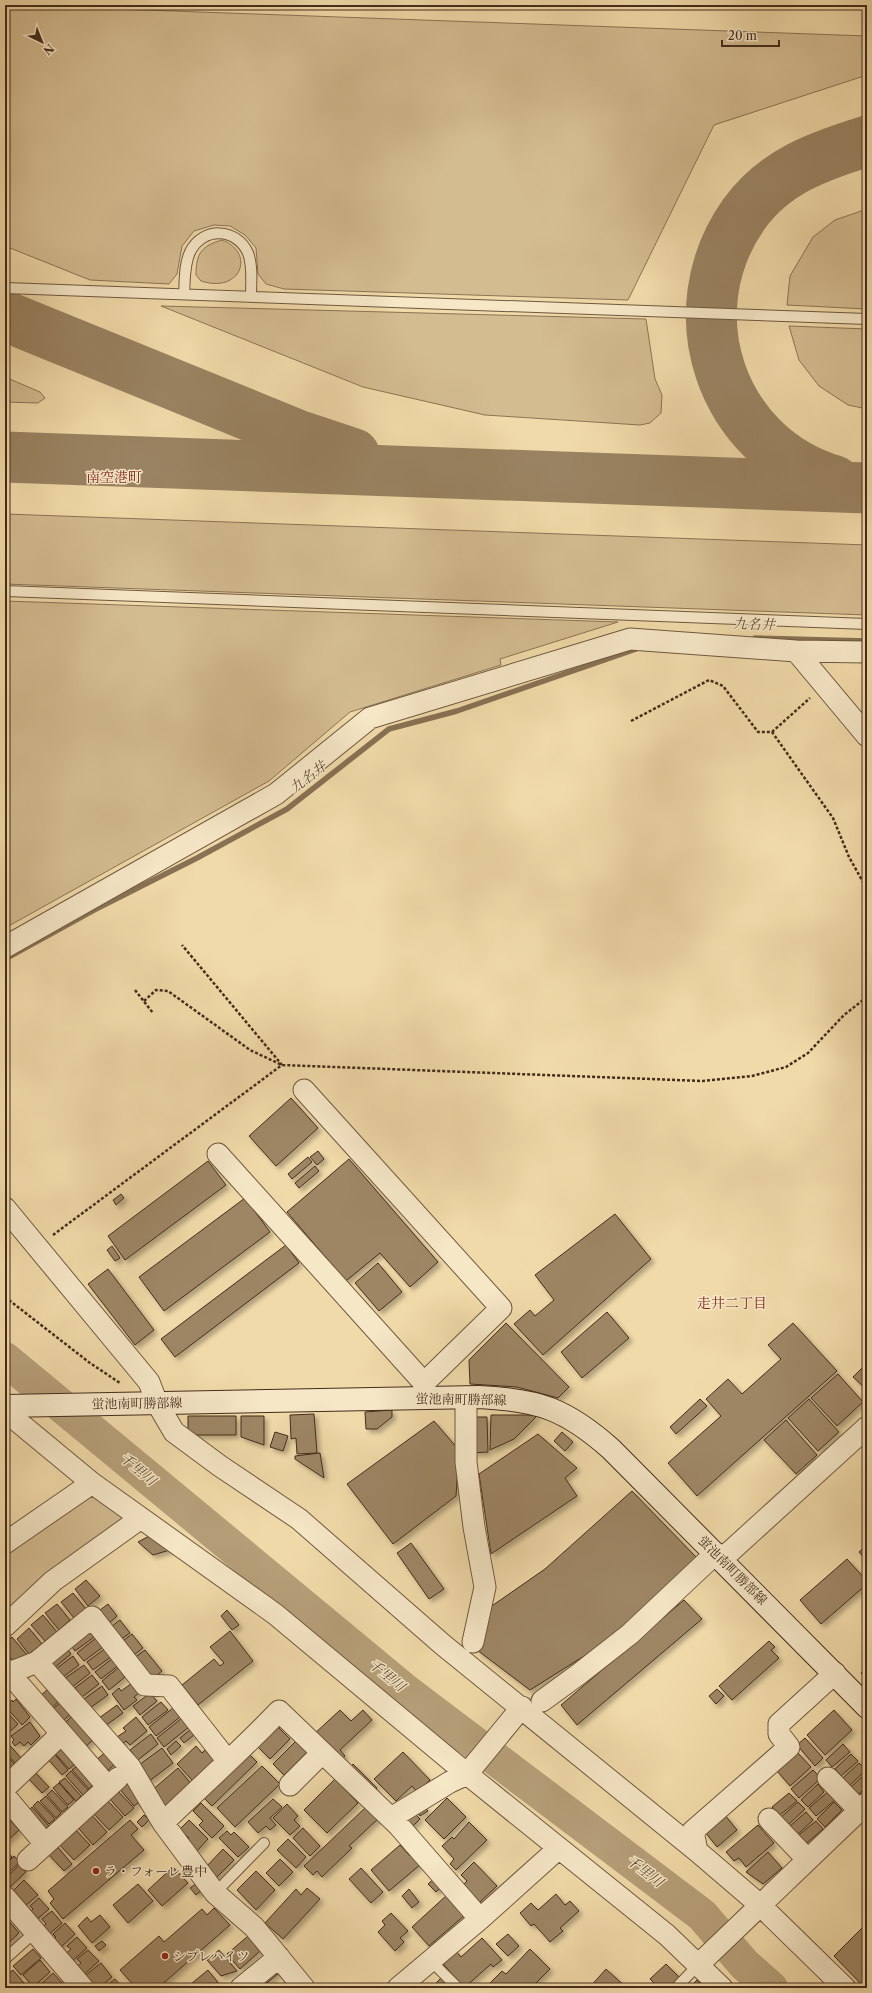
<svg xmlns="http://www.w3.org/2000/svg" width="872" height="1993" font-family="'Libre Caslon Text','Noto Serif JP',serif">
  <defs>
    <filter id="shadow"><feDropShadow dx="3.5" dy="3.5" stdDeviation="2" flood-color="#0004"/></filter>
  </defs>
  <rect width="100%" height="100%" fill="#f1daa9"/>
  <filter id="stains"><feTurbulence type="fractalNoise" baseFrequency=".005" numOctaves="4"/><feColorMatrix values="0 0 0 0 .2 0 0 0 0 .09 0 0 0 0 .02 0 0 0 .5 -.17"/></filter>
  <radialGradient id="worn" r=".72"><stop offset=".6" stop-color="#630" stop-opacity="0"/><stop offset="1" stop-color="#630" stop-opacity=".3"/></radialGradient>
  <path fill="#d4bc91" stroke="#8c7456" d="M 5,5 L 867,36 L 867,75 L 714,125 L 628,300 L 284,289 L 266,284 L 258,274 L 256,248 L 245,235 L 230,226 L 214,225 L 194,231 L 182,246 L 177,274 L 169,284 L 90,280 L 5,246 Z
    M 867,209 L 867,309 L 787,305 L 790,276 L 813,237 L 835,220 Z
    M 222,240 C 256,253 241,294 201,281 L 196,275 C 196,254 201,246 222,240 Z
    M 161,306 L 646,319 L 655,379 L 662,395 L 661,413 L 650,423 L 640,425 L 485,415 L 363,387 Z
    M 789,326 L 867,329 L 867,409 L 848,405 L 819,386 L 799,360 Z
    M 5,377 L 40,392 L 45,398 L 38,403 L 5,402 Z
    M 5,514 L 867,545 L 867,615 L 5,584 Z
    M 5,601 L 618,622 L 500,659 L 501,665 L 350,712 L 269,781 L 5,928 Z
    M 93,1490 L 133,1518 L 5,1619 L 5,1557 Z"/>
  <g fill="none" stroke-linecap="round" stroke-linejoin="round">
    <path stroke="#887154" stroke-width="5.5" d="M 755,638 L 867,641
      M 5,959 L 94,910 L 197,858 L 287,809 L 389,729 L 457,711 L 639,648"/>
    <path stroke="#b69f79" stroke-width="34" d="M 5,1359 L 407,1692 L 702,1915 L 744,1964 L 771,1988"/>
    <path stroke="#9a8362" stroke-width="51" d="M 5,316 L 300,436 L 354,454
      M 5,457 L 867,488
      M 835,481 C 720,447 675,311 744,214 C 775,171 819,156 867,141"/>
  </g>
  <path fill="#9e8665" stroke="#442c1c" filter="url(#shadow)" d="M 291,1098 L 318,1128 L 276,1166 L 249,1136 Z
    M 318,1151 L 324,1159 L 317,1165 L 310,1157 Z
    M 308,1157 L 312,1162 L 292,1179 L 288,1174 Z
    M 349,1159 L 438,1262 L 410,1287 L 380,1253 L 346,1281 L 287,1212 Z
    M 208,1161 L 226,1185 L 125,1260 L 108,1236 Z
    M 315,1166 L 319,1171 L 299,1188 L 295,1183 Z
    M 121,1194 L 124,1198 L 116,1205 L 113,1200 Z
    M 245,1198 L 270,1232 L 164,1311 L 139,1277 Z
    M 615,1214 L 651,1259 L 543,1355 L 514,1324 L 530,1310 L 535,1316 L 554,1300 L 535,1275 Z
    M 286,1245 L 299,1263 L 175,1357 L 161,1339 Z
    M 112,1246 L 120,1258 L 115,1261 L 107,1250 Z
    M 378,1263 L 402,1292 L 379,1311 L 355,1283 Z
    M 108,1269 L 154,1330 L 135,1345 L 88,1284 Z
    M 607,1312 L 629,1338 L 582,1378 L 561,1352 Z
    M 506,1323 L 569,1387 L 558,1398 L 517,1387 L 470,1384 L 469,1360 Z
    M 793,1323 L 837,1371 L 697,1496 L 668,1463 L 721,1416 L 706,1399 L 728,1379 L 742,1394 L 781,1359 L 768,1345 Z
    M 867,1363 L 867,1390 L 853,1377 Z
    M 838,1374 L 863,1402 L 837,1426 L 811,1398 Z
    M 700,1399 L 707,1406 L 676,1434 L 670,1427 Z
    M 809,1399 L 839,1432 L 818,1451 L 788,1418 Z
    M 392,1410 L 392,1417 L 377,1429 L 366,1429 L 365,1412 Z
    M 314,1414 L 317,1453 L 297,1454 L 296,1438 L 291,1439 L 290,1415 Z
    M 491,1415 L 538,1415 L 514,1439 L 490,1450 Z
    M 188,1416 L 236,1416 L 236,1435 L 188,1435 Z
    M 241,1416 L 264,1416 L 264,1445 L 241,1437 Z
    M 472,1417 L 487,1417 L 488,1452 L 472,1453 Z
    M 786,1420 L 817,1455 L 796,1474 L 764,1440 Z
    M 434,1421 L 459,1450 L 456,1496 L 393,1544 L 347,1484 Z
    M 275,1432 L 288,1436 L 283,1451 L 270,1447 Z
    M 562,1432 L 573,1442 L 565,1451 L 554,1441 Z
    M 538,1434 L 577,1468 L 565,1478 L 577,1496 L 491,1554 L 479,1474 Z
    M 320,1453 L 324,1478 L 295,1459 L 295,1456 Z
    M 632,1491 L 697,1558 L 608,1641 L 530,1690 L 477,1650 L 486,1610 L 545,1569 Z
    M 153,1534 L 173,1549 L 153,1555 L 138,1542 Z
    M 411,1543 L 444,1589 L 429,1599 L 397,1553 Z
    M 867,1545 L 867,1561 L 859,1552 Z
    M 847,1559 L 867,1581 L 867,1584 L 821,1624 L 800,1600 Z
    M 86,1580 L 100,1596 L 88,1606 L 75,1589 Z
    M 73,1593 L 86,1609 L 74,1618 L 61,1602 Z
    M 684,1600 L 702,1619 L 577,1725 L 561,1705 Z
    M 57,1604 L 70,1620 L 59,1630 L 45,1613 Z
    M 108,1604 L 117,1616 L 106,1626 L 96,1613 Z
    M 227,1610 L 239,1625 L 232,1630 L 221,1616 Z
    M 43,1615 L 57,1632 L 45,1641 L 31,1625 Z
    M 120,1620 L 130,1633 L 117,1642 L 107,1630 Z
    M 29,1628 L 42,1644 L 29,1654 L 17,1639 Z
    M 88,1629 L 94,1637 L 75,1651 L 69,1643 Z
    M 230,1631 L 253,1661 L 198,1705 L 182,1685 L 214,1659 L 220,1666 L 224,1663 L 210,1647 Z
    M 132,1634 L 143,1648 L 130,1658 L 123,1641 Z
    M 12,1637 L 27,1655 L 16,1664 L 8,1655 L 5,1657 L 5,1643 Z
    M 96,1638 L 103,1647 L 84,1661 L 77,1653 Z
    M 769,1641 L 775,1647 L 771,1650 L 779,1658 L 732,1700 L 719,1686 Z
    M 65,1646 L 71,1654 L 54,1668 L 47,1659 Z
    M 106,1648 L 112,1656 L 93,1670 L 87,1662 Z
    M 145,1650 L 162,1671 L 151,1680 L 133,1659 Z
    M 73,1656 L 79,1665 L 63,1677 L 56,1669 Z
    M 113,1658 L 119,1665 L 101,1679 L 95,1672 Z
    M 84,1665 L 90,1673 L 71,1688 L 64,1679 Z
    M 118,1668 L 125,1677 L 109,1690 L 102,1681 Z
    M 867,1668 L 867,1679 L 861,1673 Z
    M 92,1675 L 99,1684 L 82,1697 L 75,1688 Z
    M 132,1683 L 139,1693 L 134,1697 L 137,1700 L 124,1710 L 112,1694 L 119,1688 L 121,1691 Z
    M 102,1686 L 108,1695 L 90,1708 L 83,1700 Z
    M 49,1688 L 60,1700 L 48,1711 L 37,1699 Z
    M 717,1689 L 724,1696 L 716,1704 L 709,1696 Z
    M 150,1693 L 157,1701 L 140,1715 L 133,1706 Z
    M 16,1699 L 30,1717 L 22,1725 L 5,1706 L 12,1700 L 13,1702 Z
    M 62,1701 L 72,1713 L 59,1724 L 49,1712 Z
    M 161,1702 L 168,1710 L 148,1725 L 142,1717 Z
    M 117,1705 L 123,1713 L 105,1726 L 99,1718 Z
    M 173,1708 L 180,1717 L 156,1736 L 149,1727 Z
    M 5,1710 L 18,1724 L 6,1735 L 5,1734 Z
    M 340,1710 L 351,1721 L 363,1710 L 372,1720 L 340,1750 L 345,1756 L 339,1762 L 313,1735 Z
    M 834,1710 L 852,1730 L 825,1755 L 807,1735 Z
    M 75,1713 L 96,1737 L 83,1749 L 62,1726 Z
    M 136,1717 L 147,1731 L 130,1745 L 126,1741 L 122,1744 L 117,1737 L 126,1731 L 123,1728 Z
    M 182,1718 L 189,1727 L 164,1747 L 157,1738 Z
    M 30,1722 L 40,1736 L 31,1745 L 28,1742 L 24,1746 L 20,1742 L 15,1746 L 12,1742 L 14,1740 L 11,1736 Z
    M 275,1724 L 290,1739 L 270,1759 L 255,1744 Z
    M 190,1730 L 194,1735 L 184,1743 L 180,1738 Z
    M 151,1734 L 158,1744 L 138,1760 L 130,1750 Z
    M 805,1738 L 823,1758 L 815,1766 L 797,1745 Z
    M 298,1739 L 309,1750 L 284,1775 L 273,1764 Z
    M 5,1740 L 22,1759 L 16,1764 L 5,1752 Z
    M 176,1741 L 181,1746 L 171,1755 L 167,1749 Z
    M 843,1744 L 850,1752 L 832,1767 L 826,1760 Z
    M 58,1745 L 75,1764 L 69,1769 L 52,1750 Z
    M 196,1746 L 202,1753 L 205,1750 L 213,1759 L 214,1765 L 194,1782 L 177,1764 Z
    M 162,1748 L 173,1763 L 148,1782 L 139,1765 Z
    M 52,1751 L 68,1770 L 62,1775 L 45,1756 Z
    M 107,1751 L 117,1762 L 105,1773 L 95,1761 Z
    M 247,1752 L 257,1762 L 212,1806 L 202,1796 Z
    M 403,1752 L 430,1780 L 417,1792 L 412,1786 L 396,1801 L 374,1779 Z
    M 797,1752 L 811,1767 L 790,1786 L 777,1771 Z
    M 5,1754 L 16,1766 L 8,1772 L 5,1768 Z
    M 851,1754 L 858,1761 L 841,1776 L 835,1769 Z
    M 859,1763 L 866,1770 L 849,1786 L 842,1779 Z
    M 353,1764 L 377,1788 L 370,1795 L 347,1771 Z
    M 78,1765 L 95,1783 L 89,1789 L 72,1770 Z
    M 262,1766 L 280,1784 L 235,1827 L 217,1808 Z
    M 178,1768 L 193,1786 L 166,1809 L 151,1791 Z
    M 32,1769 L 49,1787 L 42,1793 L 25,1775 Z
    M 813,1770 L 821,1778 L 799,1798 L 791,1789 Z
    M 71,1771 L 88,1790 L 83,1795 L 66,1776 Z
    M 867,1772 L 867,1786 L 857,1796 L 850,1788 Z
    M 65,1778 L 81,1796 L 76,1801 L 59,1782 Z
    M 335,1779 L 358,1803 L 327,1833 L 304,1810 Z
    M 127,1780 L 143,1799 L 134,1806 L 118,1787 Z
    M 59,1783 L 74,1800 L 68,1805 L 53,1788 Z
    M 818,1784 L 824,1792 L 808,1807 L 801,1800 Z
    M 116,1789 L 134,1808 L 125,1816 L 108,1797 Z
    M 52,1790 L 68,1807 L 62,1812 L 47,1795 Z
    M 829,1791 L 836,1799 L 816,1816 L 809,1808 Z
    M 789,1793 L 797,1801 L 780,1815 L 772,1807 Z
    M 46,1796 L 61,1813 L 56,1818 L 40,1801 Z
    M 447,1798 L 466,1817 L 444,1839 L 425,1820 Z
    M 273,1799 L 282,1807 L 270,1818 L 276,1825 L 270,1830 L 266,1826 L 258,1833 L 248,1822 Z
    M 107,1800 L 123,1817 L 109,1830 L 93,1813 Z
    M 38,1801 L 55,1819 L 49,1824 L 33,1806 Z
    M 798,1802 L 805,1809 L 786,1827 L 779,1819 Z
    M 834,1802 L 842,1810 L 825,1827 L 817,1819 Z
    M 201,1803 L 224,1826 L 212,1838 L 199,1825 L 203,1821 L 193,1811 Z
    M 287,1804 L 298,1816 L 294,1820 L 300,1826 L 290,1835 L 273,1818 Z
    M 367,1806 L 379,1818 L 349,1846 L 352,1848 L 322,1877 L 317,1871 L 313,1875 L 304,1866 Z
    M 32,1807 L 49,1826 L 42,1832 L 25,1814 Z
    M 425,1807 L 428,1811 L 420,1816 L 417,1812 Z
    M 411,1810 L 420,1819 L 409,1830 L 400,1820 Z
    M 88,1811 L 107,1832 L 93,1845 L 75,1824 Z
    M 806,1812 L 813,1820 L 797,1835 L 789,1827 Z
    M 144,1815 L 149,1820 L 142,1827 L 137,1822 Z
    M 725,1815 L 737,1830 L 717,1847 L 705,1832 Z
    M 9,1819 L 19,1830 L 5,1843 L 5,1822 Z
    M 130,1820 L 138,1829 L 131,1835 L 144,1850 L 63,1919 L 50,1903 L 54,1899 L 48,1891 Z
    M 189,1820 L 208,1839 L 196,1852 L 186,1842 L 189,1838 L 180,1829 Z
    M 816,1821 L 823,1829 L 808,1842 L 801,1844 L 795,1838 Z
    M 469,1822 L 487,1840 L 456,1870 L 450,1864 L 454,1859 L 442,1846 L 452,1837 L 454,1839 Z
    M 758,1825 L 774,1843 L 746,1867 L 739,1858 L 734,1861 L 726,1852 Z
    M 73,1827 L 90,1845 L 74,1860 L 57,1842 Z
    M 303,1828 L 320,1846 L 310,1856 L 293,1838 Z
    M 227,1831 L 231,1835 L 234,1832 L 249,1847 L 238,1857 L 219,1838 Z
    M 288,1839 L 306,1857 L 296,1868 L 277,1850 Z
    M 55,1844 L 72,1864 L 64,1871 L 46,1852 Z
    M 400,1845 L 410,1856 L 412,1853 L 421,1864 L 389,1891 L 371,1870 Z
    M 223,1849 L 234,1860 L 215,1879 L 204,1869 Z
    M 7,1852 L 12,1857 L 5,1864 L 5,1854 Z
    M 768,1852 L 782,1868 L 763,1884 L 746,1872 Z
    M 14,1856 L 20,1862 L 5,1876 L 5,1866 Z
    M 280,1859 L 293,1872 L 279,1886 L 266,1873 Z
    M 474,1862 L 497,1886 L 479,1903 L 462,1886 L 467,1881 L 461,1875 Z
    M 19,1865 L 26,1872 L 8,1889 L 5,1887 L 5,1879 Z
    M 173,1867 L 188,1883 L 162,1906 L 148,1890 Z
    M 361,1868 L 383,1892 L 371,1903 L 349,1879 Z
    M 256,1871 L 275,1890 L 256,1910 L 237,1890 Z
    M 436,1877 L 443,1885 L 436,1892 L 428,1884 Z
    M 24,1880 L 38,1895 L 24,1907 L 17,1898 L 18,1897 L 13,1891 Z
    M 198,1882 L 203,1889 L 196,1895 L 190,1888 Z
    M 138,1884 L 153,1901 L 128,1923 L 113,1905 Z
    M 307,1888 L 320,1899 L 283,1939 L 265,1923 L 296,1889 L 301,1895 Z
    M 409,1889 L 419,1902 L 412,1908 L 402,1896 Z
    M 448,1894 L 466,1914 L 429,1946 L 412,1927 Z
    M 556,1894 L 565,1905 L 570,1901 L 579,1911 L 560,1928 L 563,1931 L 550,1942 L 534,1924 L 531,1926 L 520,1913 L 531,1903 L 538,1910 Z
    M 39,1898 L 49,1909 L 35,1921 L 28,1913 L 33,1909 L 30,1906 Z
    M 214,1908 L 230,1925 L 158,1988 L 136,1988 L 120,1970 L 159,1936 L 164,1942 L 202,1909 L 207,1915 Z
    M 52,1911 L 62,1923 L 47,1936 L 40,1929 L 46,1924 L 42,1919 Z
    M 391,1913 L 408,1931 L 400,1938 L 404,1942 L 395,1951 L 378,1932 L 385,1925 L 382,1921 Z
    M 100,1915 L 110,1927 L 92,1943 L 78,1926 L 87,1917 L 91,1922 Z
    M 9,1921 L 19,1933 L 5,1946 L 5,1925 Z
    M 65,1923 L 75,1934 L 59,1949 L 51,1941 L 56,1937 L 53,1934 Z
    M 867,1923 L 867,1988 L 865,1988 L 834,1956 Z
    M 508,1934 L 519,1946 L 508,1956 L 496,1944 Z
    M 248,1936 L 260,1951 L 240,1969 L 227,1954 Z
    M 77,1937 L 87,1948 L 70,1963 L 63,1956 L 71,1949 L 67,1946 Z
    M 482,1938 L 502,1960 L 493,1967 L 491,1964 L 464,1988 L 439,1959 L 455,1950 L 461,1957 Z
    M 102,1941 L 106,1945 L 99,1951 L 95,1946 Z
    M 33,1949 L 41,1958 L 21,1975 L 13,1966 Z
    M 530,1949 L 550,1969 L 531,1988 L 485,1988 L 502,1971 L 506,1974 Z
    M 88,1950 L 99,1961 L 82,1976 L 75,1968 L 81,1963 L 77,1959 Z
    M 219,1950 L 237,1971 L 221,1976 L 207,1960 Z
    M 40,1960 L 50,1972 L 33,1987 L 23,1975 Z
    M 101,1963 L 112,1977 L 99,1988 L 92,1988 L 88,1984 L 92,1981 L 86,1975 Z
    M 666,1964 L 680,1978 L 669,1988 L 649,1988 L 654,1983 L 650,1979 Z
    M 274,1968 L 278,1974 L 263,1986 L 259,1980 Z
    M 606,1969 L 627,1988 L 589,1988 Z
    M 13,1970 L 28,1988 L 13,1988 L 5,1979 L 5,1976 Z
    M 208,1970 L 220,1985 L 217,1988 L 186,1988 Z
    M 53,1973 L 63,1984 L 59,1988 L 37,1988 Z
    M 441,1978 L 451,1988 L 435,1988 L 433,1986 Z
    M 115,1979 L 123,1988 L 104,1988 Z
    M 697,1980 L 705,1988 L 689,1988 Z"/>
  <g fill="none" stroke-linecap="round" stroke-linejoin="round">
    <g stroke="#6f583f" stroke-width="12">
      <path id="lane" d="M 5,288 L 867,319
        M 184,294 C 185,280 184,265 190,252 C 203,226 237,228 248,253 C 253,266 251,283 251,296
        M 5,591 L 867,624
        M 215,1893 L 264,1843
        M 5,1959 L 35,1932
        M 431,1961 L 458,1988
        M 676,1988 L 698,1965"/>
    </g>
    <g stroke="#6f583f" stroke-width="23">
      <path id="street" d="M 796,651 L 867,736
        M 5,947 L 276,794 L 370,718 L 630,639 L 796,651 L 867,652
        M 304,1090 L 501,1308 L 424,1383
        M 218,1154 L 424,1383 L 423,1397
        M 5,1208 L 149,1382 L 157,1403 L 174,1432 L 220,1466 L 299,1519 L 442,1644 L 697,1851 L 760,1905 L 845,1988
        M 466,1397 L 466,1462 L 474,1527 L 485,1587 L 473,1642
        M 5,1411 L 92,1483 L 275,1614 L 467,1774 L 667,1935 L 722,1988
        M 5,1543 L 92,1483
        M 722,1559 L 867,1427
        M 5,1626 L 53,1581 L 141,1518
        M 37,1662 L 92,1617 L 145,1685 L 169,1686 L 227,1760
        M 5,1669 L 9,1673 L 37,1662 L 130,1767 L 163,1823 L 215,1893 L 254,1927 L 304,1988
        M 9,1673 L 108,1787
        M 542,1701 L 579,1674 L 630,1634 L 716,1553
        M 828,1778 L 859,1810
        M 290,1785 L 322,1753
        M 5,1788 L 61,1734
        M 5,1796 L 45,1844
        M 391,1818 L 450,1782 L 467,1774 L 522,1707
        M 769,1819 L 807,1859
        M 163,1823 C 202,1785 242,1750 279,1711 L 399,1826 L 480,1919
        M 697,1851 L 693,1831 L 789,1747 L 779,1734 L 779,1724 L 835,1673
        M 28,1860 L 118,1778
        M 5,1897 L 83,1988
        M 698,1965 L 867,1803
        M 241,1988 L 279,1957
        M 398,1988 L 480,1919 L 559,1848"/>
    </g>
    <g stroke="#442c1c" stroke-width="24">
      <path id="secondary" d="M 5,1406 L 479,1397 C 539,1400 566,1409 611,1449 L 867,1707"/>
    </g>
    <path stroke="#442c1c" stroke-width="2.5" stroke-dasharray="3 2" stroke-linecap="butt" d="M 631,721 L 709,680 L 723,686 L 758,732 L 772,732 L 833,818 L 849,857 L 867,889
      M 772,732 L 810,698
      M 135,990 L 153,1013
      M 144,1001 L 156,990 L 168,991 L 250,1050 L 282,1065 L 703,1081 L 752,1076 L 786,1067 L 808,1053 L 844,1015 L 867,997
      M 53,1235 L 282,1065 L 182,945
      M 5,1297 L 90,1363 L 120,1383"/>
    <use href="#lane" stroke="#f6e7c7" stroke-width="10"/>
    <use href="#street" stroke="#f6e7c7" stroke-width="21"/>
    <use href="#secondary" stroke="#f6e7c7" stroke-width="22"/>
  </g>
  <g fill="#8f2418" stroke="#f6e7c7" stroke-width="1.5">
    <circle cx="96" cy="1871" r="4"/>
    <circle cx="165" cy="1956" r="4"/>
  </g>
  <g text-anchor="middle" stroke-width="3" stroke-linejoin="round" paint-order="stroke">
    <g font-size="13" fill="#442c1c" stroke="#f6e7c7">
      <text transform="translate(461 1399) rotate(1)" y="5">蛍池南町勝部線</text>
      <text transform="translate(137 1403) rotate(-1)" y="5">蛍池南町勝部線</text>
      <text transform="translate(733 1570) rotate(45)" y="5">蛍池南町勝部線</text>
    </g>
    <g font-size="13" fill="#442c1c" stroke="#f6e7c7" text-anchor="start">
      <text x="104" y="1876">ラ・フォーレ豊中</text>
      <text x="173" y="1961">シプレハイツ</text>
    </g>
    <g font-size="14" fill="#7a1f14" stroke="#f6e7c7">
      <text x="114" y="482">南空港町</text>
      <text x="732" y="1308">走井二丁目</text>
    </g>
    <g font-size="14" font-style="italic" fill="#604933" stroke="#f6e7c7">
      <text transform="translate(754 624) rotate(2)" y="5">九名井</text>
      <text transform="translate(308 777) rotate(-38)" y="5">九名井</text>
      <text transform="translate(138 1469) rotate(40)" y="5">千里川</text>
      <text transform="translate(387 1675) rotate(39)" y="5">千里川</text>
      <text transform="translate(645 1871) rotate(37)" y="5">千里川</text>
    </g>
  </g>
  <rect width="872" height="1993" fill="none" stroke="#f1daa9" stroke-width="20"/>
  <rect x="6" y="6" width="860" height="1981" fill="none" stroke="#442c1c" stroke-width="2"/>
  <rect x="10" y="10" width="852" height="1973" fill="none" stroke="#442c1c"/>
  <g transform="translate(42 42) rotate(137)" stroke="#f6e7c7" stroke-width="3" paint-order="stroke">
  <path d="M0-3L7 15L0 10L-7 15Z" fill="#442c1c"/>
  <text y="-6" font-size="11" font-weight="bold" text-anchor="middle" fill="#442c1c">N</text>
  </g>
  <path d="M722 40v6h57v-6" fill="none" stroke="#442c1c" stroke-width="2"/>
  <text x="728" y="40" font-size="12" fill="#442c1c" stroke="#f6e7c7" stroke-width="3" paint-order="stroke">20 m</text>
  <rect width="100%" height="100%" filter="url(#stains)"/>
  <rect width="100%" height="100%" fill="url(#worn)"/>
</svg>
